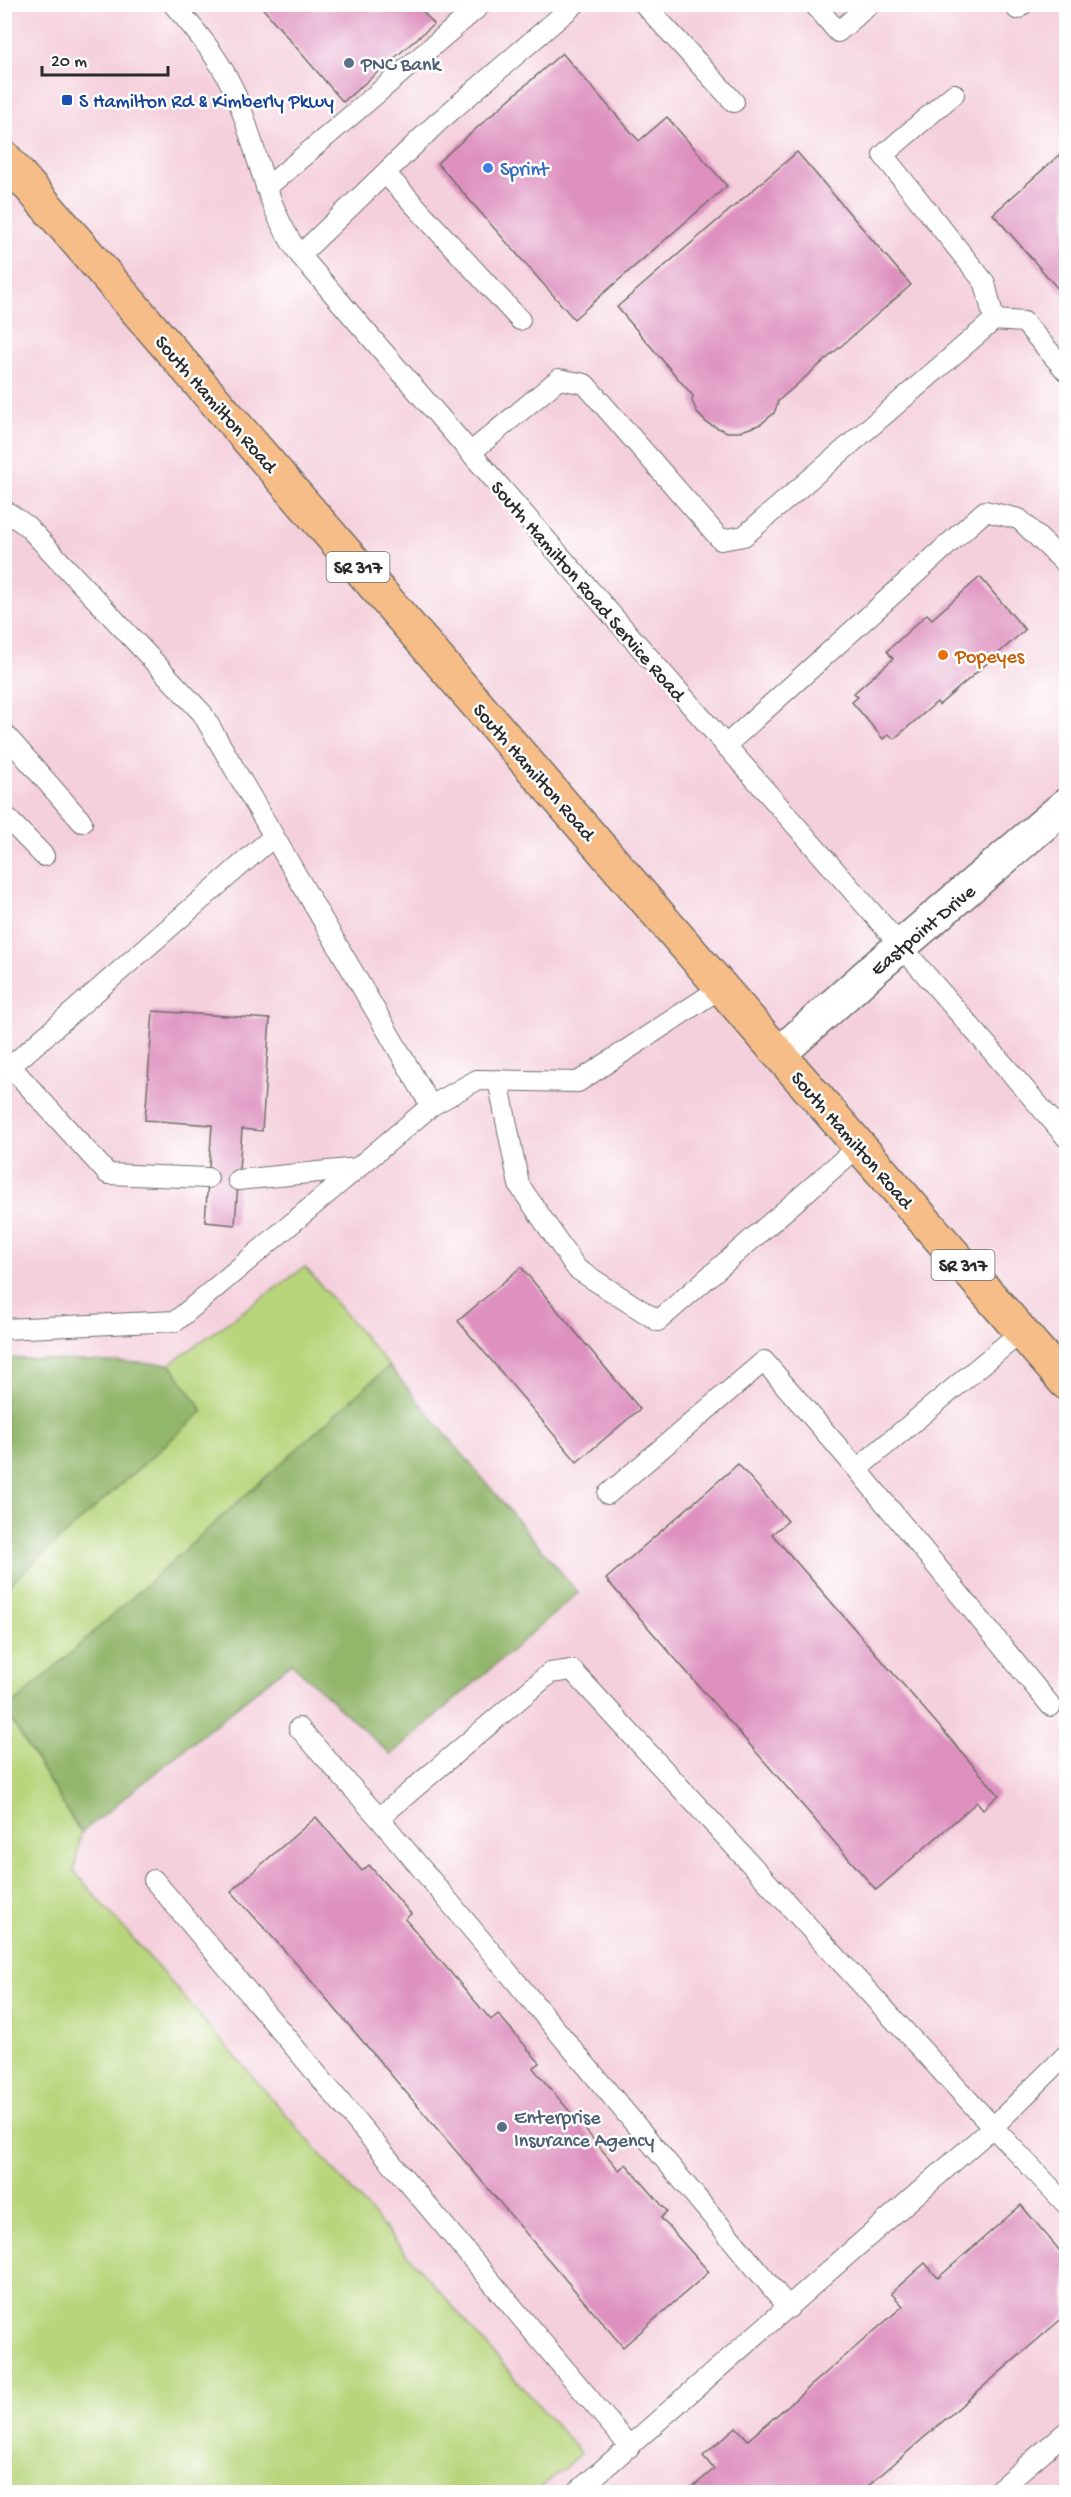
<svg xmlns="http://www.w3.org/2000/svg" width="1071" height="2497" font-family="'Gochi Hand',sans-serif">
  <rect width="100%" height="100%" fill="#fff"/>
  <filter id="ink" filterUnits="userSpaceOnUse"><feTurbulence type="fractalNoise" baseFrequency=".0167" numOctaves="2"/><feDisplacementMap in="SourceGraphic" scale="12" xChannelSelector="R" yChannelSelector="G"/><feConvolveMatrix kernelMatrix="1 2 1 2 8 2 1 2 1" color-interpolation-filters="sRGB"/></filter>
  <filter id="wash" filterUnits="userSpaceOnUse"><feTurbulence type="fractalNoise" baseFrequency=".008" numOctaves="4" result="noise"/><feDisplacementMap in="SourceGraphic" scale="24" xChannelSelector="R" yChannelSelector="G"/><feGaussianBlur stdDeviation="1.35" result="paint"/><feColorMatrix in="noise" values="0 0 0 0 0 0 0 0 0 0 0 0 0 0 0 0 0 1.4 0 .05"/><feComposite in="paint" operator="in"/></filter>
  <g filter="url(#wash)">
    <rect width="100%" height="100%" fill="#f3f0de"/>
    <path fill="#f4cfdc" d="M 5,5 L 1066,5 L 1066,2492 L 535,2492 L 581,2454 L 73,1871 L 81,1833 L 291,1663 L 391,1754 L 577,1592 L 305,1267 L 170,1364 L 5,1358 Z"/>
    <path fill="#b8d57b" stroke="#728053" stroke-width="1.5" d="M 305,1267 L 389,1366 L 6,1712 L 81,1833 L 74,1871 L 581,2454 L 535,2492 L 5,2492 L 4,1588 L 203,1411 L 170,1364 Z"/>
    <path fill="#92b66b" stroke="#5e704b" stroke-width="1.5" d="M 5,1358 L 170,1364 L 203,1411 L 5,1588 Z
      M 389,1366 L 578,1593 L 391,1755 L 291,1663 L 81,1833 L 6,1711 Z"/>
    <g id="blocks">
      <path fill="#de91bf" d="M 259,4 L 416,4 L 434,24 L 343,102 Z
        M 562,53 L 639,141 L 667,117 L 727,186 L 574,319 L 437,163 Z
        M 1066,149 L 1066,298 L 993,214 Z
        M 797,152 L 911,285 L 777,402 L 778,403 L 774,413 L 761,424 L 739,432 L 727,432 L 707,423 L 698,414 L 692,401 L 693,396 L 617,307 Z
        M 980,577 L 1025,630 L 939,705 L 937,702 L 894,739 L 889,734 L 883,739 L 852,702 L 858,697 L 854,693 L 893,659 L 887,651 L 927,614 L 932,619 Z
        M 153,1011 L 270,1019 L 262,1131 L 242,1129 L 235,1225 L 205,1222 L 212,1125 L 145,1120 Z
        M 521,1267 L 640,1409 L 577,1462 L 458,1321 Z
        M 738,1464 L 788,1521 L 772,1534 L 999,1795 L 983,1809 L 977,1802 L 876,1890 L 606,1579 Z
        M 316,1817 L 362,1871 L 369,1865 L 411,1914 L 405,1919 L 491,2020 L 498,2014 L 540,2063 L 533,2068 L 619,2170 L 626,2164 L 667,2211 L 661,2218 L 709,2272 L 623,2347 L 301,1969 L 231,1891 Z
        M 1021,2205 L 1066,2258 L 1066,2315 L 861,2492 L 687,2492 L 714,2469 L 703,2456 L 736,2427 L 748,2440 L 903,2306 L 891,2293 L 925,2263 L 938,2278 Z"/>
    </g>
  </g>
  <g filter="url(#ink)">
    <use href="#blocks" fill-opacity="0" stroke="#71706a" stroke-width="1.5"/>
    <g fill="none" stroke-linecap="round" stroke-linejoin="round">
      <g stroke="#71706a" stroke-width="22">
        <path id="lane" d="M 173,4 C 199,34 225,65 239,103 C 258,153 267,211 300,255 C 553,551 813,842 1066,1137
          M 644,4 L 734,102
          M 814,4 L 838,32 L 870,4
          M 1014,4 L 1017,9 L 1023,4
          M 954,94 L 883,155 L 985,283 L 994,320
          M 385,173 L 520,320
          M 266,188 L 482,4
          M 300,255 L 437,123 L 575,4
          M 470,453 L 559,379 L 585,384 L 721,540 L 744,536 L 994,320 L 1024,322 L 1066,371
          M 4,510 L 27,526 L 202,713 L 431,1106 L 477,1080 L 578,1082 L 722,987
          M 4,733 L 82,822
          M 725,746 L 985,511 L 1019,519 L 1066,564
          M 4,815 L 44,856
          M 11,1067 L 108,1174 L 208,1178
          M 4,1072 L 274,836
          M 498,1080 L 519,1185 L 577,1269 L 658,1321 L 859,1146
          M 238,1180 L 358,1168
          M 4,1329 L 176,1321 L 431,1106
          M 1021,1332 L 857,1469 L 1051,1706
          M 608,1494 L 764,1361 L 857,1469
          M 299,1728 L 379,1818
          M 154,1880 L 630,2447
          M 789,2308 L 379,1818 L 550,1673 L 572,1670 L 993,2127 L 1066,2055
          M 577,2492 L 993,2127 L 1066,2204
          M 996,2492 L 1066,2432"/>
      </g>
      <g stroke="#71706a" stroke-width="36">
        <path id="street" d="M 779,1054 L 874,969 L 1066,805"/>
      </g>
      <g stroke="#71706a" stroke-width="36">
        <path id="primary" d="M 4,157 L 779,1054 L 1066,1383"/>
      </g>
      <use href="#lane" stroke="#fff" stroke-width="20"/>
      <use href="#street" stroke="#fff" stroke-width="33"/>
      <use href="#primary" stroke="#f7bd88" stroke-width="33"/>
    </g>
  </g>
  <g fill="#5c6f8a" stroke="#fff" stroke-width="2">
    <circle cx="349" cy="63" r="6"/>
    <circle cx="502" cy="2127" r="6"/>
  </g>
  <rect fill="#1a4fb4" stroke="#fff" stroke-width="2" x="61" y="94" width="12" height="12" rx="3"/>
  <circle fill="#3f7fe0" stroke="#fff" stroke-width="2" cx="488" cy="168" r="6"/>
  <circle fill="#e8710a" stroke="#fff" stroke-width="2" cx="943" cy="655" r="6"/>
  <g text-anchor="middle" stroke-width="5" stroke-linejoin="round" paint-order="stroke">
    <g fill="#fff" stroke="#6b6b6b" stroke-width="1.5">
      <rect x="326.5" y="552" width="63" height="30" rx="4.5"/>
      <rect x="931.5" y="1250" width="63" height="30" rx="4.5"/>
    </g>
    <g font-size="18" font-weight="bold" fill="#2b2b2b">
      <text x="358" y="573">SR 317</text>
      <text x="963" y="1271">SR 317</text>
    </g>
    <g font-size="20" fill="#4e5e75" stroke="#fff" text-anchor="start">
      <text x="361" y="70">PNC Bank</text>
      <text x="514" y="2123">Enterprise<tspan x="514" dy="23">Insurance Agency</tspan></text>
    </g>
    <g font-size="20" fill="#164399" stroke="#fff" text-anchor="start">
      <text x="79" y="107">S Hamilton Rd &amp; Kimberly Pkwy</text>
    </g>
    <g font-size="20" fill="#366cbe" stroke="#fff" text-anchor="start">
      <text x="500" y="175">Sprint</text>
    </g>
    <g font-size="20" fill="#2b2b2b" stroke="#fff">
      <text transform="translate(217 403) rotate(49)" y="7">South Hamilton Road</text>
      <text transform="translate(589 590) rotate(49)" y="7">South Hamilton Road Service Road</text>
      <text transform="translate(535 771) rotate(49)" y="7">South Hamilton Road</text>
      <text transform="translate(922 929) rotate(-40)" y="7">Eastpoint Drive</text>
      <text transform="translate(853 1139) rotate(49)" y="7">South Hamilton Road</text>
    </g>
    <g font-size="20" fill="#c56008" stroke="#fff" text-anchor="start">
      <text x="955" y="662">Popeyes</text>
    </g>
  </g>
  <rect width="1071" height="2497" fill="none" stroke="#fff" stroke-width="24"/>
  <path d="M42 66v9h126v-9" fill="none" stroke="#2b2b2b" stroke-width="3"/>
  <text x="51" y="66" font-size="18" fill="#2b2b2b" stroke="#ffffff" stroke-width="4.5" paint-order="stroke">20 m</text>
</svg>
